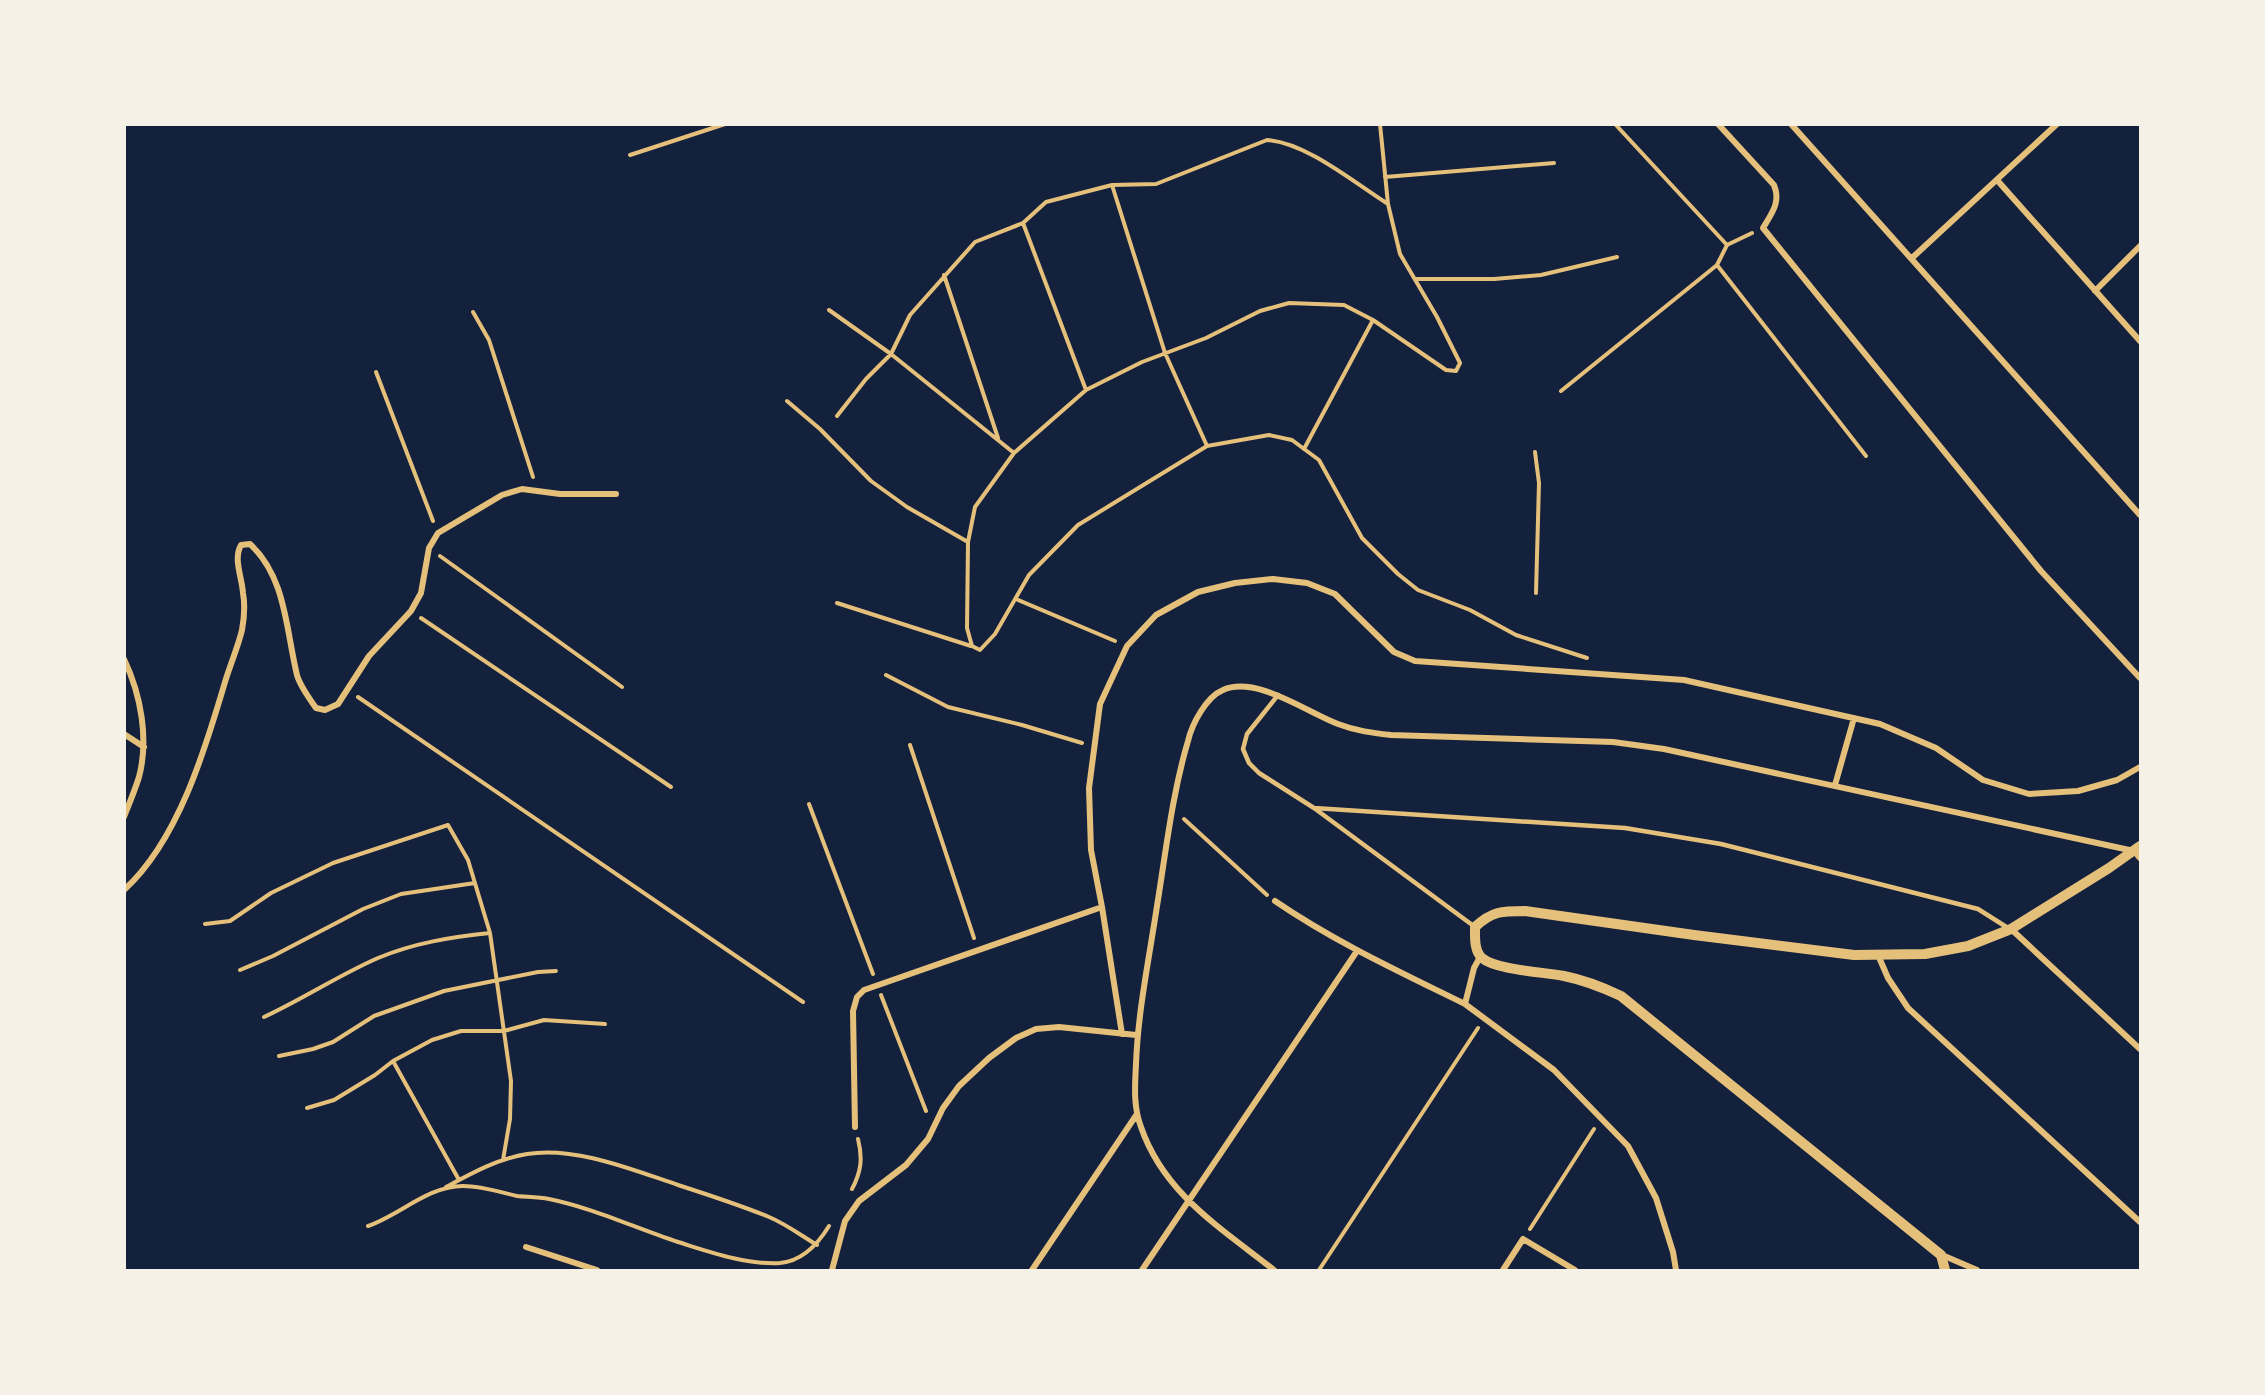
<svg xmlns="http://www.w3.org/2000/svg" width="2265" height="1395" font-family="'Crimson Pro',serif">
  <rect width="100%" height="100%" fill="#14213d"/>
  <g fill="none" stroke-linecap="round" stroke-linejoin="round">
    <path stroke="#e5c07b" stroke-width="4" d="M 1380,124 L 1388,204 L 1400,254 L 1437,317 L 1460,363 L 1456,371 L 1446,370 L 1373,320 L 1344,305 L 1289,303 L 1260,311 L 1206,338 L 1142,362 L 1086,390 L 1014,453 L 975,507 L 968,542 L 967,628 L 972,646 L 980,650 L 995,634 L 1029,575 L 1078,525 L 1207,446 L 1269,435 L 1292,440 L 1319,460 L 1362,538 L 1398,574 L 1418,590 L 1470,610 L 1516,635 L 1587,658
      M 1615,124 L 1727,245
      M 630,155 L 725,124
      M 1385,177 L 1554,163
      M 1112,185 L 1165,353 L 1207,446
      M 1023,223 L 1086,390
      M 1717,265 L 1866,456
      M 944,275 L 998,438
      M 1415,279 L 1494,279 L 1541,275 L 1617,257
      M 829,310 L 891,354 L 1014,453
      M 473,312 L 489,340 L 533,477
      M 376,372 L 433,521
      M 1561,391 L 1717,265 L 1727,245 L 1752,233
      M 787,401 L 820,429 L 871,481 L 907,507 L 968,542
      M 837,416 L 866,379 L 891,354 L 910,315 L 975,242 L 1023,223 L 1046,202 L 1112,185 L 1156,184 L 1267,140 C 1307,143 1353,182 1388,204
      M 1304,449 L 1373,320
      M 1535,452 L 1539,483 L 1536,593
      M 440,556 L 622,687
      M 1016,599 L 1115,641
      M 837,603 L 971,646
      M 421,618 L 671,787
      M 886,675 L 948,707 L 1022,725 L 1082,743
      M 358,697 L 803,1002
      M 910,745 L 974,938
      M 809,804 L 873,974
      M 1184,819 L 1267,895
      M 205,924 L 230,921 L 271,893 L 333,863 L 448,825 L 468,860 L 490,933 L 511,1081 L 510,1119 L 503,1160
      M 240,970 L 273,956 L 363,909 L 401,894 L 475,883
      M 881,995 L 926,1111
      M 264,1017 C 303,999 339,975 378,958 C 414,943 451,937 490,933
      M 279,1056 L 313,1049 L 333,1042 L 374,1016 L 444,991 L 538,972 L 556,971
      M 393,1061 L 459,1180
      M 307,1108 L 334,1100 L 375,1075 L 393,1061 L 432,1040 L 461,1031 L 504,1031 L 544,1020 L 605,1024
      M 446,1187 C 472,1173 497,1159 527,1154 C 575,1146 633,1170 678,1185 C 709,1195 740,1205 769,1217 C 786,1224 802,1236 817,1245
      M 852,1189 C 861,1172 863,1159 858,1139
      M 368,1226 C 400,1215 428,1186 463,1186 C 481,1186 500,1192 517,1196 C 527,1197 538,1197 549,1199 C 593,1208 635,1228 678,1242 C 710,1252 746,1265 780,1263 C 803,1261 818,1244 829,1226
      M 1530,1229 L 1594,1129
      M 1319,1270 L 1478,1028"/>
    <path stroke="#e5c07b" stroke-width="4.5" d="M 1278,695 L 1247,734 L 1243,749 L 1249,763 L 1259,773 L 1314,808 L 1475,927
      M 1314,808 L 1625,828 L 1721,844 L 1978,909 L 2008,928"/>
    <path stroke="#e5c07b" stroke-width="6" d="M 1718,124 L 1774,185 C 1781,202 1772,213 1763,228 L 2041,571 L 2140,678
      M 1791,124 L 2140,515
      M 1997,180 L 2140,341
      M 1912,258 L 2057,124
      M 2095,291 L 2140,246
      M 124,659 C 141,695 149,739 139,777 C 135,790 129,804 124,817
      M 124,734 L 144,747
      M 1835,785 L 1854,718
      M 124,890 C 178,841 205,750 225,682 C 230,665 238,647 242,630 C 244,619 245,604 243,593 C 242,577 233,559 241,545 L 250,544 C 286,577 286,630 297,675 C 300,686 309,698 316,708 L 325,710 L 338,704 L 369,656 L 411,611 L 421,593 L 429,548 L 438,533 L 502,495 L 522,489 L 560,494 L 616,494
      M 1275,901 C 1335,942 1400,972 1465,1004
      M 2011,929 L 2140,1049
      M 1878,955 L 1888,978 L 1908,1008 L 2140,1222
      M 1480,957 L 1474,968 L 1465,1004 L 1554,1070 L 1628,1146 L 1656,1198 L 1673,1252 L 1676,1270
      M 1122,1034 L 1102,907 L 1091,850 L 1089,788 L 1100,704 L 1127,646 L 1156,615 L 1198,592 L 1235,583 L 1273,579 L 1307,583 L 1335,594 L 1394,652 L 1415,661 L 1684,680 L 1880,724 L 1936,748 L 1983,780 L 2029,794 L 2078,791 L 2117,780 L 2140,767
      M 855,1127 L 853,1011 L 857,997 L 864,990 L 1102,907
      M 526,1247 L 597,1270
      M 1942,1255 L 1977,1270
      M 832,1270 L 845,1221 L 859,1201 L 906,1165 L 928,1139 L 943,1108 L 959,1086 L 989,1058 L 1016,1038 L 1036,1029 L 1059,1027 L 1136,1035
      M 1032,1270 L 1137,1114
      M 1142,1270 L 1357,951
      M 1274,1270 C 1221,1228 1164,1194 1141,1127 C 1133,1106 1135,1085 1136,1064 C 1138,1011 1149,959 1157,906 C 1166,851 1172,795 1188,741 C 1192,724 1206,697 1223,690 C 1256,675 1308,713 1338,724 C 1356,731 1373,733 1391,735 L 1613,742 L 1664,749 L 2134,851 L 2140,858
      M 1503,1270 L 1523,1239 L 1575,1270"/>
    <path stroke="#e5c07b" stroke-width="10" d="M 1945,1270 L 1941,1255 L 1621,996 C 1602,987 1584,980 1564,976 C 1544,972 1496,970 1482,958 C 1474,951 1475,937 1475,927 C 1492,911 1502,911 1525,911 L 1694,935 L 1854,955 L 1925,954 L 1968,946 L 2011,929 L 2109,868 L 2140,846"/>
  </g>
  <rect width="2265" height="1395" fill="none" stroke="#f6f1e7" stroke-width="252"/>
</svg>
